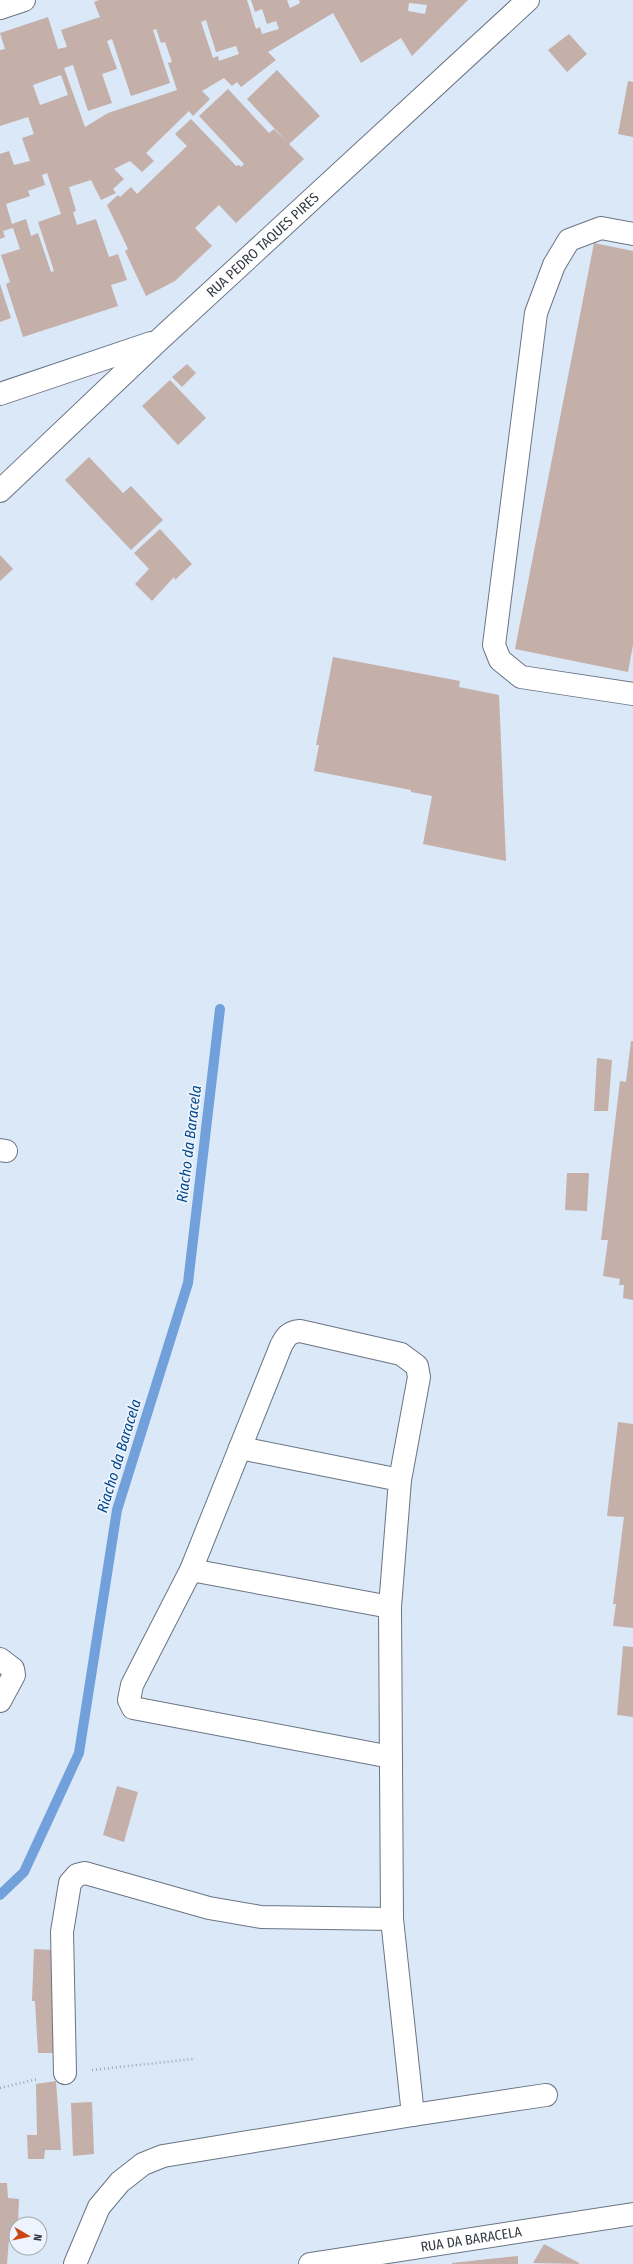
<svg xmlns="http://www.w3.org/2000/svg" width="633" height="2264" font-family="'Fira Sans Condensed',sans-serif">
  <rect width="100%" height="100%" fill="#dbe8f8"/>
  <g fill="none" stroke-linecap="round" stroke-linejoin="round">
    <path stroke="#72a0db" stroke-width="10" d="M 0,1895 L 24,1872 L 79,1753 L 117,1510 L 188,1283 L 220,1009"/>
  </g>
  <path fill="#c4afa9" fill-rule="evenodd" d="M 99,0 L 247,0 L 256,29 L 260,27 L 262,34 L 279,29 L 276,21 L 267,24 L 262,9 L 255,12 L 251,0 L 287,0 L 290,8 L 300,3 L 299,0 L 468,0 L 412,56 L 401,38 L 361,63 L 333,13 L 268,52 L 276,60 L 241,87 L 237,82 L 232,86 L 224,78 L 202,91 L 210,99 L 193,116 L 189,111 L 146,153 L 154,161 L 142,172 L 130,161 L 114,169 L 124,179 L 113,189 L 116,193 L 101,200 L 91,180 L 69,187 L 76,211 L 73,212 L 77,225 L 96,219 L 109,257 L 118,254 L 127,280 L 111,285 L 118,306 L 23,337 L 6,284 L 10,282 L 1,255 L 20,249 L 13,228 L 3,231 L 5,237 L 0,239 L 0,154 L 9,151 L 14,165 L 30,161 L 22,138 L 34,134 L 28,117 L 0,126 L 0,50 L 5,49 L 0,33 L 48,17 L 58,49 L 67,47 L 61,30 L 100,17 L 94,2 ZM 409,3 L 427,5 L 425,14 L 408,11 ZM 206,20 L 216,52 L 236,46 L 239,54 L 219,61 L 218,56 L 213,58 L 201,22 ZM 156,29 L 161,43 L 165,42 L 172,62 L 168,63 L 177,90 L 108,113 L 85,127 L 64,68 L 73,65 L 88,111 L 112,103 L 102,74 L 117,69 L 107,41 L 112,39 L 131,96 L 170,83 L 153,30 ZM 61,75 L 68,95 L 40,105 L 33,85 ZM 47,173 L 61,214 L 38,222 L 54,271 L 51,272 L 38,233 L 31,236 L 26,219 L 12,224 L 6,204 L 30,196 L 28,191 L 45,185 L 42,175 Z
    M 569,34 L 587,54 L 567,72 L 548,50 Z
    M 277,70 L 320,116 L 289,144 L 247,99 Z
    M 628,81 L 633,82 L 633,137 L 618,134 Z
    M 228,89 L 269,133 L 274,129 L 304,159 L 236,223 L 219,205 L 195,228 L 212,246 L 175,281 L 146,296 L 125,251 L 128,249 L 107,205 L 118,195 L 120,197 L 131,187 L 137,194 L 187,146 L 175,134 L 191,119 L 236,166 L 239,165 L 241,167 L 244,164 L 199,116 Z
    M 594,243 L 633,251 L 633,645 L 628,672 L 515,649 Z
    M 0,284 L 11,318 L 0,322 Z
    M 187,364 L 196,373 L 182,387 L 172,377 Z
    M 170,380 L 206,418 L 178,445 L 142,406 Z
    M 89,457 L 123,493 L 131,486 L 163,520 L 131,550 L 65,480 Z
    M 160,529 L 192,564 L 175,580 L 174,577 L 152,601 L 135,584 L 149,569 L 134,553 Z
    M 0,555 L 13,569 L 0,581 Z
    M 333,657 L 460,681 L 459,687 L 499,695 L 506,861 L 423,844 L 432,796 L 411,792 L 411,790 L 314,771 L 319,745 L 316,745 Z
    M 631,1041 L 633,1041 L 633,1300 L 623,1298 L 624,1285 L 619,1285 L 620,1279 L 603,1276 L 608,1240 L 601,1240 L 620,1081 L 626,1082 Z
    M 597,1058 L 612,1060 L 608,1111 L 594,1111 Z
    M 567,1173 L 589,1173 L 587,1211 L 565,1210 Z
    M 618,1422 L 633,1424 L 633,1628 L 613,1626 L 616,1604 L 613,1604 L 624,1517 L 607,1516 Z
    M 623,1646 L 633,1647 L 633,1717 L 617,1715 Z
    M 117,1786 L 138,1792 L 124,1842 L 103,1835 Z
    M 34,1949 L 55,1950 L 52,1995 L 55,1995 L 55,2053 L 38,2053 L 35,2001 L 32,2001 Z
    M 56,2081 L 61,2150 L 45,2150 L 44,2159 L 28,2159 L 27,2135 L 37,2135 L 36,2084 Z
    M 92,2102 L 94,2154 L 73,2156 L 71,2103 Z
    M 0,2183 L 7,2183 L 8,2198 L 19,2199 L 18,2224 L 15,2227 L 14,2240 L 9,2239 L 7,2264 L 0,2264 Z
    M 544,2244 L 579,2263 L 579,2264 L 533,2263 Z
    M 518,2256 L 518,2264 L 452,2264 L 452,2263 Z"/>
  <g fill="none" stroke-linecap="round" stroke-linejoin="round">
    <g stroke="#6a7584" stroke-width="24">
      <g id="minor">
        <path d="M 0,8 L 24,0"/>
        <path d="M 633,234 L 601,228 L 569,240 L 554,265 L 536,313 L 494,645 L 500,660 L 521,677 L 633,694"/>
        <path d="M 0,394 L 151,343"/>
        <path id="s1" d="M 0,491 L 158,341 L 528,0"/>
        <path d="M 0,1150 L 6,1151"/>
        <path d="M 240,1448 L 400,1480"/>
        <path d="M 191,1570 L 390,1607"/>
        <path d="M 0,1659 L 13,1669 L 14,1675 L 0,1701"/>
        <path d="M 391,1757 L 133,1708 L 129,1700 L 132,1685 L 191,1570 L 281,1346 C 286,1336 289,1332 300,1331 L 401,1354 L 417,1366 L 419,1377 L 400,1480 L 390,1607 L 392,1919 L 413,2115"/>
        <path d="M 65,2073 L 62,1932 L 70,1883 L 77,1875 L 85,1873 L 209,1908 L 261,1917 L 392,1919"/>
        <path d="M 75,2264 L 99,2207 L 120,2182 L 143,2164 L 163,2156 L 413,2115 L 546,2095"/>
        <path id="s2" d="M 310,2264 L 633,2214"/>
      </g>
    </g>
    <path stroke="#9aa4b0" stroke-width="2.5" stroke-dasharray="1 3" stroke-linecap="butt" d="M 92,2070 L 193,2059
      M 0,2088 L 38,2079"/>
    <use href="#minor" stroke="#fff" stroke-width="22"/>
  </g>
  <g text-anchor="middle" stroke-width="3.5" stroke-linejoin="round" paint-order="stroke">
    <g font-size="14" fill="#353a40" stroke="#edf4fe">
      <text dy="5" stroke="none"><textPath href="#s1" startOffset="360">RUA PEDRO TAQUES PIRES</textPath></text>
      <text dy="5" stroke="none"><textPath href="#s2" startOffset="163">RUA DA BARACELA</textPath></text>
    </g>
    <g font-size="15" font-style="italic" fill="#02468b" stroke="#edf4fe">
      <text transform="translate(189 1144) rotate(-83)" y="5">Riacho da Baracela</text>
      <text transform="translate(119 1456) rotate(-73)" y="5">Riacho da Baracela</text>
    </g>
  </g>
  <g transform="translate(28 2236) rotate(99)"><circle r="19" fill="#edf4fe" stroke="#a3aab2"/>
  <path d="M0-3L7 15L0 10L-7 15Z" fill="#cc4515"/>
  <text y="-6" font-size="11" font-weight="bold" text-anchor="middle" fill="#353a40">N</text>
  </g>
</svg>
